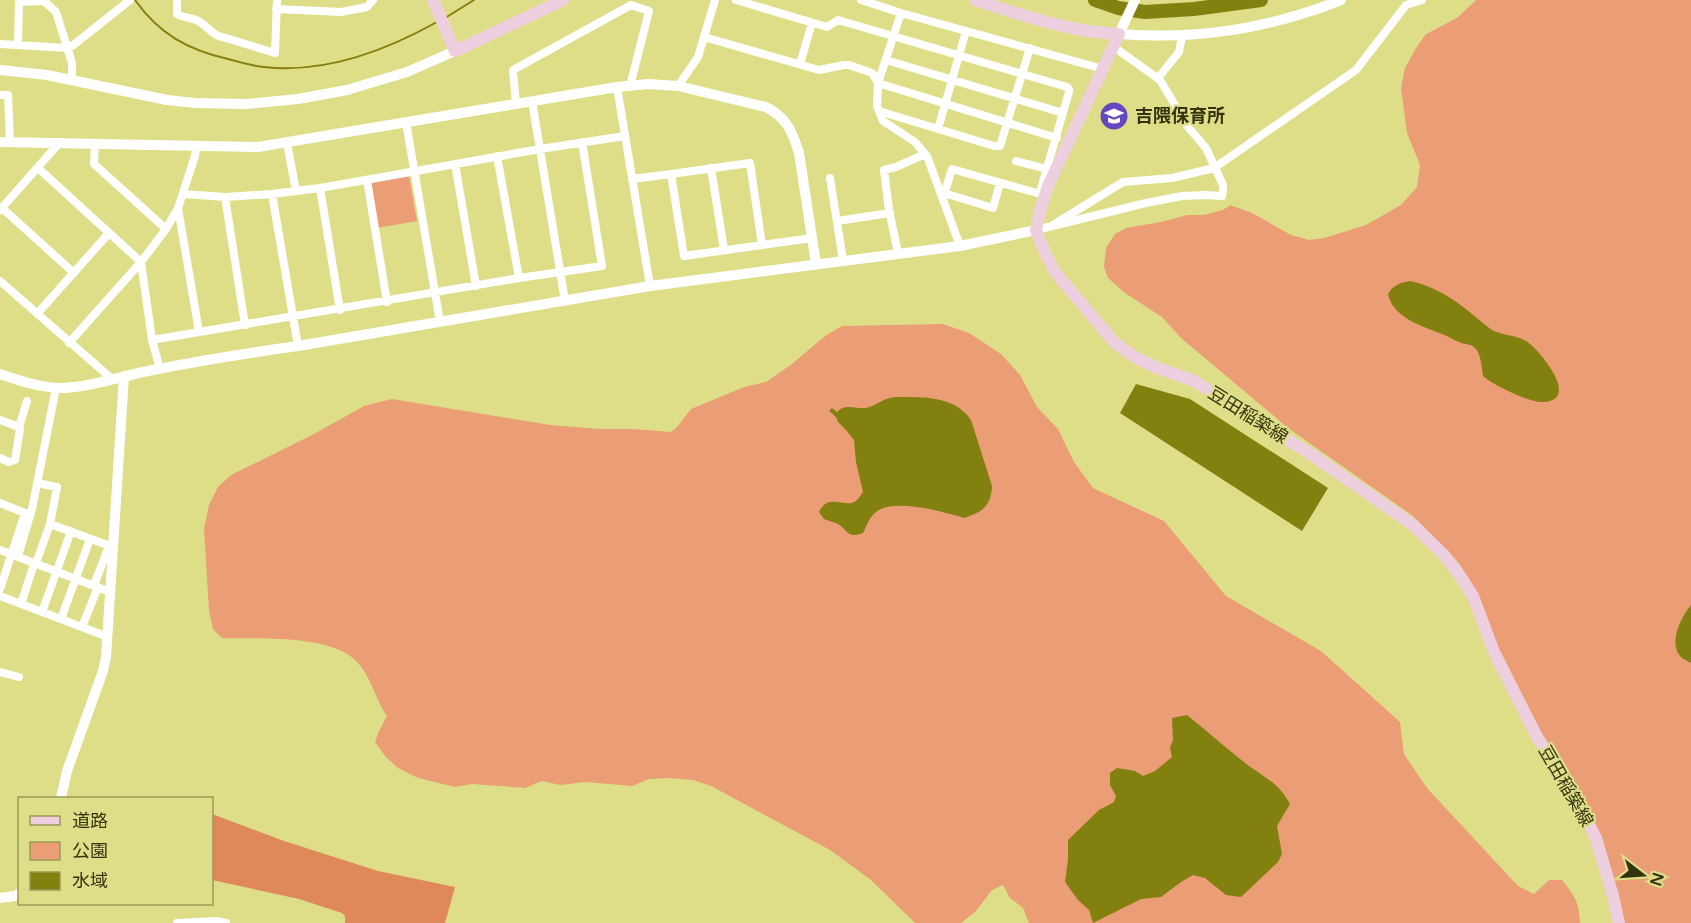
<svg xmlns="http://www.w3.org/2000/svg" width="1691" height="923" font-family="'Varela Round','Noto Sans JP',sans-serif">
  <rect width="100%" height="100%" fill="#dede88"/>
  <path fill="#eb9e75" d="M 1476,0 L 1691,0 L 1691,923 L 1622,923 L 1599,838 L 1536,730 L 1495,648 L 1482,608 L 1471,582 L 1458,562 L 1413,516 L 1288,428 L 1181,338 L 1162,317 L 1125,293 L 1108,278 L 1104,267 L 1106,248 L 1115,234 L 1126,228 L 1161,222 L 1187,215 L 1204,215 L 1223,210 L 1230,205 L 1252,213 L 1291,235 L 1309,240 L 1324,238 L 1366,225 L 1401,205 L 1417,187 L 1420,165 L 1407,133 L 1401,88 L 1405,68 L 1416,48 L 1426,34 L 1457,18 Z
    M 409,176 L 417,221 L 377,228 L 370,183 Z
    M 943,324 L 969,333 L 1001,354 L 1020,375 L 1037,407 L 1058,429 L 1074,462 L 1093,488 L 1164,521 L 1226,596 L 1321,651 L 1400,722 L 1404,754 L 1427,788 L 1518,886 L 1534,894 L 1549,880 L 1562,880 C 1575,897 1579,901 1580,923 L 1029,923 L 1023,908 L 1010,898 L 1003,885 L 992,890 L 976,911 L 961,923 L 915,923 L 871,880 L 830,850 L 711,786 L 693,780 L 670,778 L 649,779 L 632,786 L 586,782 L 560,785 L 542,781 L 525,788 L 472,784 L 455,787 L 418,778 L 398,768 L 385,756 L 375,742 L 379,731 L 387,716 C 375,699 371,675 355,660 C 328,634 258,639 222,638 L 213,629 L 209,611 L 204,529 L 209,505 L 218,487 L 231,475 L 312,435 L 364,406 L 392,399 L 550,425 L 599,429 L 633,429 L 671,432 L 677,427 L 691,409 L 744,387 L 766,382 L 792,364 L 825,336 L 842,326 Z"/>
  <path fill="#df895b" d="M 212,814 L 284,841 L 378,871 L 455,887 L 445,923 L 345,923 L 345,916 L 342,913 L 299,899 L 212,880 Z"/>
  <path fill="#82800e" d="M 1410,281 C 1429,285 1448,295 1463,307 C 1473,314 1482,323 1492,330 C 1503,336 1520,335 1530,344 C 1543,355 1580,400 1543,402 C 1530,403 1499,387 1488,380 L 1483,376 C 1482,368 1481,356 1476,349 C 1471,343 1465,345 1459,342 C 1453,340 1448,336 1442,334 C 1422,326 1393,318 1388,294 C 1393,285 1400,283 1410,281 Z
    M 1136,384 L 1190,399 L 1328,488 L 1302,531 L 1120,413 Z
    M 898,397 C 924,397 955,396 971,420 L 992,486 C 991,506 983,512 964,518 C 944,512 898,499 879,510 C 870,515 867,525 863,533 C 847,539 849,531 838,524 C 834,522 828,521 824,519 L 819,512 C 828,492 846,509 856,501 C 859,498 861,495 863,492 L 856,462 L 854,440 L 846,430 L 838,422 L 836,417 L 829,411 L 832,408 L 837,412 C 845,403 855,409 865,408 C 873,407 877,403 884,400 C 888,398 893,397 898,397 Z
    M 1691,605 L 1691,663 C 1688,661 1685,660 1682,658 C 1667,644 1681,617 1691,605 Z
    M 1187,715 C 1208,732 1228,750 1249,766 C 1266,778 1279,784 1290,804 L 1277,826 L 1282,854 L 1278,862 L 1241,897 L 1226,895 L 1205,878 L 1193,875 L 1181,882 L 1161,897 L 1141,899 L 1093,923 L 1089,910 L 1078,900 L 1065,882 L 1068,859 L 1068,840 L 1099,810 L 1114,802 L 1116,796 L 1110,785 L 1110,773 L 1117,768 L 1135,771 L 1143,776 L 1155,771 L 1172,757 L 1170,748 L 1173,740 L 1172,718 Z"/>
  <g fill="none" stroke-linecap="round" stroke-linejoin="round">
    <path stroke="#82800e" stroke-width="2" d="M 135,0 C 159,34 188,50 228,59 C 240,62 252,66 264,67 C 325,74 385,51 437,22
      M 445,18 L 474,0"/>
    <path stroke="#82800e" stroke-width="14" d="M 1095,0 L 1118,8 L 1145,12 L 1194,9 L 1261,0"/>
    <path stroke="#fff" stroke-width="8" d="M 43,0 L 56,12 L 72,63 L 72,79
      M 177,0 L 177,14 C 183,18 190,17 196,20 C 208,25 211,36 226,38 L 275,53 L 277,0
      M 736,0 L 827,27 L 838,20 L 1067,87 L 1069,89 L 1069,92 L 1040,192 L 1045,195
      M 861,0 L 901,13 L 1103,69
      M 276,9 L 341,12 L 367,7 L 373,0
      M 901,13 L 878,83 L 877,106 L 883,121 L 915,142 L 927,156 L 960,246
      M 704,37 L 819,70 L 844,65 L 849,65 L 872,73 L 878,83 L 1057,138
      M 0,44 L 67,48 L 72,46 L 130,0
      M 18,44 L 19,2 L 43,1
      M 886,60 L 1063,113
      M 800,64 L 812,23
      M 1158,78 L 1179,52 L 1182,36
      M 678,86 L 698,57 L 715,0
      M 617,87 L 650,286
      M 0,95 L 8,95 L 10,142
      M 532,101 L 565,301
      M 516,104 L 513,70 L 631,5 L 649,11 L 630,86
      M 879,111 L 994,146 L 1000,146 L 1030,48
      M 406,122 L 440,322
      M 938,129 L 966,31
      M 95,143 L 94,164 L 166,229
      M 287,143 L 296,191
      M 497,156 L 519,278
      M 1016,161 L 1047,169
      M 455,164 L 476,286
      M 38,168 L 141,262 L 152,340 L 160,369
      M 711,168 L 724,250
      M 830,178 L 843,260
      M 632,179 L 671,174
      M 367,180 L 387,302
      M 320,188 L 340,310
      M 944,193 L 993,208 L 1000,183
      M 183,194 L 225,197 L 272,194 L 320,188 L 540,149 L 625,136
      M 272,194 L 298,346
      M 225,197 L 245,325
      M 943,198 L 952,169 L 1037,193 L 1040,192
      M 2,208 L 74,273
      M 178,208 L 199,332
      M 0,210 L 60,142
      M 837,221 L 890,213
      M 1053,225 L 1123,182 L 1172,178 L 1214,168 L 1356,70 L 1406,5 L 1422,0
      M 1036,230 L 1146,203 L 1182,196 L 1205,195 L 1222,196 L 1223,190 L 1223,185 L 1206,148 L 1188,127 L 1160,80 L 1114,47
      M 762,245 L 750,163 L 671,174 L 684,256 L 812,238
      M 898,253 L 889,210 L 884,170 L 896,167 L 925,154
      M 0,281 L 112,379
      M 37,314 L 109,233
      M 152,340 L 519,278 L 602,266 L 582,142
      M 69,343 L 141,262 L 166,229 L 178,208 L 195,156 L 196,147
      M 0,420 L 19,427 L 20,429 L 15,460 L 9,462 L 0,458
      M 19,427 L 27,401
      M 37,483 L 57,487 L 50,524 L 113,547
      M 0,503 L 25,513 L 0,589
      M 0,550 L 110,592
      M 18,556 L 32,509 L 56,388
      M 94,585 L 109,546
      M 0,596 L 108,637
      M 21,604 L 33,567 L 36,563 L 50,524
      M 42,612 L 71,531
      M 61,619 L 90,539
      M 82,627 L 98,587
      M 0,672 L 19,677
      M 177,923 L 216,921 L 226,923"/>
    <path stroke="#fff" stroke-width="10" d="M 1135,0 L 1119,34 C 1197,40 1268,29 1341,0
      M 0,70 L 47,75 L 167,100 L 195,103 L 246,104 L 298,99 L 347,90 L 407,72 L 455,51
      M 0,142 L 258,147 L 617,87 L 648,84 L 678,86 L 766,107 C 787,118 792,131 799,153 L 816,264
      M 0,374 C 18,380 38,387 58,388 C 88,388 118,377 148,371 C 198,361 247,353 298,346 L 650,286 L 960,246 L 1036,230
      M 61,798 L 67,771 L 103,671 L 106,657 L 124,376
      M 0,898 L 15,896 L 20,893"/>
    <path stroke="#eecfe0" stroke-width="12" d="M 433,0 L 455,51 L 563,0
      M 975,0 C 1022,15 1069,32 1119,34 L 1048,186 L 1040,211 L 1036,230 L 1045,253 L 1055,272 L 1114,342 L 1136,358 L 1158,368 L 1194,381 L 1309,453 L 1413,525 L 1444,555 L 1458,573 L 1473,596 L 1494,652 L 1536,735 L 1578,803 L 1596,838 L 1613,896 L 1619,923"/>
  </g>
  <defs>
    <g id="school-disc" transform="scale(1.5)"><circle r="9.5" fill="#6348c0" stroke="#dede88"/><path d="M0-5L7-2L0 1L-7-2ZM-4 1L0 2.5L4 1V4Q0 6-4 4Z" fill="#fff"/></g>
  </defs>
  <g fill-rule="evenodd">
    <use href="#school-disc" x="1114" y="116"/>
  </g>
  <g text-anchor="middle" stroke-width="4.5" stroke-linejoin="round" paint-order="stroke">
    <g font-size="18" font-weight="bold" fill="#34330f" stroke="#dede88" text-anchor="start">
      <text x="1135" y="122">吉隈保育所</text>
    </g>
    <g font-size="18" fill="#34330f" stroke="#dede88">
      <text transform="translate(1248 415) rotate(32)" y="6">豆田稲築線</text>
      <text transform="translate(1566 786) rotate(60)" y="6">豆田稲築線</text>
    </g>
  </g>
  <rect x="18" y="797" width="195" height="108" fill="#dede88" stroke="#9a9a58" stroke-width="1.5"/>
  <rect x="30" y="816" width="30" height="9" fill="#eecfe0" stroke="#9a9a58" stroke-width="1.5"/>
  <text x="72" y="827" font-size="18" fill="#34330f">道路</text>
  <rect x="30" y="842" width="30" height="18" fill="#eb9e75" stroke="#9a9a58" stroke-width="1.5"/>
  <text x="72" y="857" font-size="18" fill="#34330f">公園</text>
  <rect x="30" y="872" width="30" height="18" fill="#82800e" stroke="#9a9a58" stroke-width="1.5"/>
  <text x="72" y="887" font-size="18" fill="#34330f">水域</text>
  <g transform="translate(1643 875) rotate(107)" stroke="#dede88" stroke-width="4.5" paint-order="stroke">
  <path d="M0-4.5L10 22L0 15L-10 22Z" fill="#34330f"/>
  <text y="-9" font-size="16" font-weight="bold" text-anchor="middle" fill="#34330f">N</text>
  </g>
</svg>
